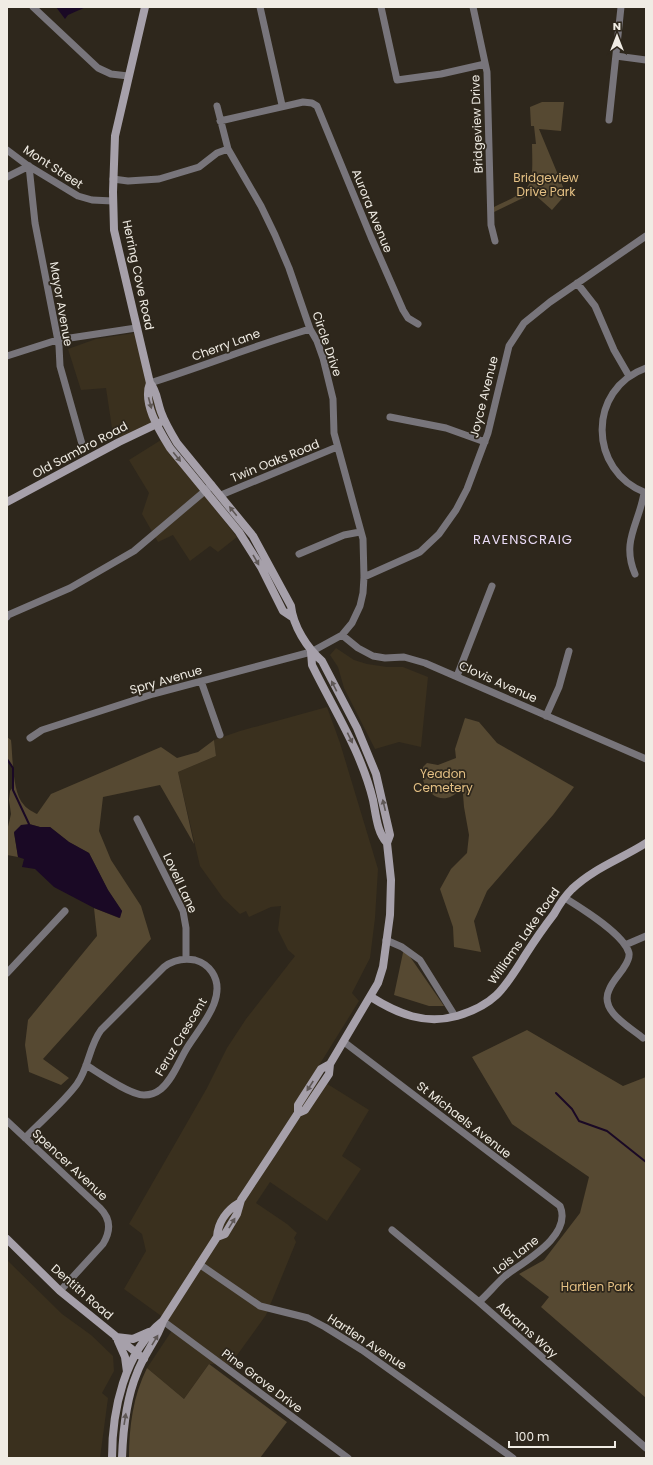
<svg xmlns="http://www.w3.org/2000/svg" width="653" height="1465" font-family="Poppins,sans-serif">
  <rect width="100%" height="100%" fill="#2e271c"/>
  <path fill="#3a301e" d="M 135,333 L 161,422 L 123,442 L 112,428 L 106,388 L 81,390 L 68,349 L 96,339 Z
    M 161,440 L 237,537 L 218,552 L 210,546 L 190,561 L 173,535 L 158,542 L 142,514 L 149,493 L 129,460 Z
    M 336,648 L 354,660 L 367,664 L 387,667 L 403,667 L 428,677 L 421,747 L 399,742 L 375,749 L 344,688 L 338,667 L 330,655 Z
    M 327,707 L 340,743 L 378,869 L 375,918 L 370,958 L 352,993 L 359,1001 L 313,1075 L 369,1110 L 342,1156 L 361,1169 L 327,1221 L 270,1182 L 256,1203 L 287,1224 L 297,1233 L 294,1238 L 296,1242 L 266,1315 L 230,1365 L 209,1364 L 184,1399 L 147,1368 L 175,1326 L 124,1289 L 146,1251 L 142,1234 L 129,1224 L 207,1088 L 227,1048 L 246,1019 L 295,956 L 288,950 L 278,930 L 281,906 L 271,907 L 249,917 L 246,911 L 240,914 L 223,898 L 200,866 L 178,772 L 216,756 L 214,740 L 240,731 Z
    M 7,1260 L 62,1314 L 91,1335 L 113,1356 L 114,1371 L 102,1393 L 108,1398 L 100,1458 L 7,1458 Z"/>
  <path fill="#564932" d="M 542,102 L 564,102 L 561,131 L 539,129 L 566,194 L 552,210 L 533,193 L 494,212 L 494,207 C 534,188 533,189 532,144 L 536,144 L 534,126 L 531,126 L 530,107 Z
    M 465,718 L 479,722 L 497,743 L 574,787 L 553,815 L 487,891 L 474,921 L 481,952 L 454,947 L 453,927 L 440,889 L 451,869 L 467,853 L 469,835 L 464,807 L 462,782 C 461,783 460,788 459,790 C 447,805 430,798 424,783 C 422,778 423,772 423,767 L 427,763 L 438,765 L 456,758 L 455,749 Z
    M 7,737 L 11,740 C 13,757 12,793 24,805 C 27,809 33,812 37,814 L 51,794 L 161,747 L 177,758 L 198,752 L 214,740 L 216,756 L 178,772 L 194,844 L 160,785 L 103,797 L 99,831 L 111,860 L 141,906 L 151,939 L 43,1059 L 69,1078 L 61,1085 L 29,1072 L 25,1045 L 28,1020 L 97,936 L 94,908 L 119,918 L 122,911 L 108,890 L 89,853 L 69,842 L 50,827 L 40,827 L 29,824 L 14,833 L 18,857 L 7,855 L 7,831 L 11,814 L 9,800 L 10,791 L 13,787 L 12,765 L 7,761 Z
    M 404,948 L 444,1006 L 429,1006 L 394,995 Z
    M 527,1030 L 623,1086 L 646,1077 L 646,1398 L 541,1307 L 549,1297 L 519,1274 L 544,1260 L 580,1213 L 589,1177 L 512,1124 L 472,1057 Z
    M 209,1364 L 287,1422 L 260,1458 L 129,1458 C 129,1427 133,1396 147,1368 L 184,1399 Z"/>
  <path fill="#1a0925" d="M 56,7 L 86,7 L 68,15 L 65,19 Z
    M 29,824 L 40,827 L 50,827 L 69,842 L 89,853 L 108,890 L 122,911 L 120,918 L 94,908 L 54,887 L 35,869 L 22,867 L 24,859 L 18,857 L 14,832 L 21,825 Z"/>
  <g fill="none" stroke-linecap="round" stroke-linejoin="round">
    <path stroke="#1a0925" stroke-width="2" d="M 7,759 L 13,768 L 13,790 L 29,824
      M 556,1093 L 572,1109 L 579,1121 L 607,1131 L 646,1162"/>
    <path stroke="#78757b" stroke-width="7" d="M 33,7 L 98,68 L 111,74 L 128,76
      M 260,7 L 282,105
      M 381,7 L 397,80 L 441,74 L 485,64
      M 473,7 L 487,72 L 491,225 L 495,241
      M 616,56 L 646,60
      M 609,120 L 621,7
      M 220,121 L 303,102 L 312,103 L 317,106 L 371,237 L 403,310 L 408,318 L 418,324
      M 7,150 L 27,165 L 78,196 L 92,200 L 113,201
      M 29,166 L 35,223 L 59,346 L 60,366 L 82,444
      M 7,177 L 29,166
      M 113,179 L 128,181 L 159,179 L 199,167 L 217,153 L 228,149
      M 577,283 L 595,306 L 614,350 L 629,376
      M 7,356 L 57,340 L 136,328
      M 646,368 C 587,389 588,471 646,493
      M 150,383 C 204,366 256,345 310,329
      M 390,417 L 446,428 L 485,442
      M 221,495 L 337,447
      M 299,554 L 344,535 L 360,532
      M 635,574 C 621,541 639,524 644,493
      M 364,577 L 420,552 L 439,534 L 456,510 L 467,489 L 488,433 L 509,346 L 524,323 L 550,302 L 646,236
      M 7,617 L 8,615 L 70,588 L 134,551 L 212,485
      M 342,635 L 358,648 L 373,656 L 385,658 L 404,657 L 425,663 L 646,759
      M 457,676 L 492,586
      M 201,681 L 220,735
      M 546,716 L 559,687 L 569,651
      M 30,738 L 42,730 L 153,694 L 311,652 L 342,635 L 352,623 L 360,606 L 363,593 L 364,577 L 363,539 L 334,433 L 333,399 L 323,358 L 317,341 L 310,329 L 289,268 L 275,235 L 261,206 L 228,149 L 217,106
      M 137,819 L 183,911 L 186,928 L 186,959
      M 565,898 C 581,908 624,934 629,953 C 630,959 626,964 623,969 C 618,976 612,982 609,990 C 599,1011 630,1027 643,1038
      M 386,940 L 402,947 L 420,960 L 455,1016
      M 625,945 L 646,936
      M 7,973 L 65,911
      M 344,1042 L 560,1206 C 573,1236 523,1262 505,1276 C 496,1284 488,1294 479,1302
      M 7,1121 L 100,1208 C 111,1219 111,1231 103,1244 L 60,1291
      M 25,1138 C 42,1120 63,1103 77,1084 C 89,1067 89,1046 101,1030 L 164,967 C 173,960 184,958 195,960 C 202,962 208,966 212,972 C 229,997 199,1028 187,1048 C 179,1061 173,1079 161,1089 C 156,1093 151,1095 144,1095 C 130,1095 99,1073 86,1065
      M 392,1230 L 479,1302 L 646,1448
      M 199,1264 L 260,1306 L 308,1318 L 325,1327 L 362,1350 L 513,1458
      M 163,1321 L 348,1458"/>
    <path stroke="#a6a0aa" stroke-width="8" d="M 145,7 L 115,136 L 113,192 L 114,230 L 150,383 C 157,391 157,401 161,412 C 165,423 171,433 177,443 L 253,536 L 291,606 C 293,626 307,648 322,661 L 357,728 L 376,774 L 390,835 L 387,843 L 391,880 L 390,915 L 383,967 L 378,983 L 330,1064 L 329,1074 L 305,1110 L 298,1113 L 272,1153 L 241,1200 L 237,1214 L 225,1234 L 217,1237
      M 150,383 C 142,403 159,430 170,448 L 239,532 L 261,567 L 283,611 L 292,617
      M 7,502 L 119,442 L 161,422
      M 311,652 L 312,665 C 334,710 361,751 373,800 C 376,815 377,832 387,843
      M 371,997 C 398,1014 425,1025 457,1016 C 497,1004 505,987 526,954 C 535,940 544,927 554,914 C 559,905 565,896 572,889 C 594,868 621,859 646,843
      M 298,1113 L 298,1105 L 321,1069 L 330,1064
      M 7,1239 L 60,1291 L 144,1359
      M 116,1337 L 133,1339 L 149,1332
      M 118,1341 L 125,1357 L 127,1372
      M 112,1458 C 112,1411 124,1352 163,1321
      M 122,1458 C 123,1430 126,1399 137,1373 C 144,1354 157,1340 163,1321 L 217,1237 C 218,1222 227,1210 239,1203"/>
  </g>
  <defs><path id="oneway-solid" d="M-6-.8H1V-3.2L6.5 0L1 3.2V.8H-6Z"/></defs>
  <g fill="#5e5755">
    <use href="#oneway-solid" transform="translate(150 403) rotate(75)"/>
    <use href="#oneway-solid" transform="translate(177 457) rotate(51)"/>
    <use href="#oneway-solid" transform="translate(233 511) rotate(-129)"/>
    <use href="#oneway-solid" transform="translate(256 560) rotate(60)"/>
    <use href="#oneway-solid" transform="translate(334 686) rotate(-117)"/>
    <use href="#oneway-solid" transform="translate(350 738) rotate(64)"/>
    <use href="#oneway-solid" transform="translate(384 805) rotate(-103)"/>
    <use href="#oneway-solid" transform="translate(310 1086) rotate(123)"/>
    <use href="#oneway-solid" transform="translate(232 1223) rotate(-58)"/>
    <use href="#oneway-solid" transform="translate(155 1340) rotate(-59)"/>
    <use href="#oneway-solid" transform="translate(125 1419) rotate(-81)"/>
  </g>
  <g text-anchor="middle" stroke-width="3.5" stroke-linejoin="round" paint-order="stroke">
    <g font-size="12" fill="#f0ece4" stroke="#2e271c">
      <text transform="translate(477 124) rotate(-92)" y="4">Bridgeview Drive</text>
      <text transform="translate(53 167) rotate(33)" y="4">Mont Street</text>
      <text transform="translate(372 211) rotate(68)" y="4">Aurora Avenue</text>
      <text transform="translate(138 275) rotate(78)" y="4">Herring Cove Road</text>
      <text transform="translate(61 304) rotate(80)" y="4">Mayor Avenue</text>
      <text transform="translate(327 344) rotate(71)" y="4">Circle Drive</text>
      <text transform="translate(226 345) rotate(-20)" y="4">Cherry Lane</text>
      <text transform="translate(484 397) rotate(-76)" y="4">Joyce Avenue</text>
      <text transform="translate(80 450) rotate(-28)" y="4">Old Sambro Road</text>
      <text transform="translate(275 461) rotate(-22)" y="4">Twin Oaks Road</text>
      <text transform="translate(166 680) rotate(-16)" y="4">Spry Avenue</text>
      <text transform="translate(498 682) rotate(24)" y="4">Clovis Avenue</text>
      <text transform="translate(180 883) rotate(65)" y="4">Lovell Lane</text>
      <text transform="translate(524 936) rotate(-55)" y="4">Williams Lake Road</text>
      <text transform="translate(181 1037) rotate(-59)" y="4">Feruz Crescent</text>
      <text transform="translate(464 1120) rotate(38)" y="4">St Michaels Avenue</text>
      <text transform="translate(70 1165) rotate(43)" y="4">Spencer Avenue</text>
      <text transform="translate(516 1255) rotate(-38)" y="4">Lois Lane</text>
      <text transform="translate(82 1292) rotate(41)" y="4">Dentith Road</text>
      <text transform="translate(527 1330) rotate(42)" y="4">Abrams Way</text>
      <text transform="translate(367 1342) rotate(33)" y="4">Hartlen Avenue</text>
      <text transform="translate(262 1381) rotate(37)" y="4">Pine Grove Drive</text>
    </g>
    <g font-size="12" fill="#e4c084" stroke="#2e271c">
      <text x="546" y="182">Bridgeview<tspan x="546" dy="14">Drive Park</tspan></text>
      <text x="443" y="778">Yeadon<tspan x="443" dy="14">Cemetery</tspan></text>
      <text x="597" y="1291">Hartlen Park</text>
    </g>
    <g font-size="13" letter-spacing="1" fill="#eadbf6" stroke="#2e271c">
      <text x="523" y="544">RAVENSCRAIG</text>
    </g>
  </g>
  <rect width="653" height="1465" fill="none" stroke="#f0ece4" stroke-width="16"/>
  <g transform="translate(617 36)" stroke="#2e271c" stroke-width="3" paint-order="stroke">
  <path d="M0-3L7 15L0 10L-7 15Z" fill="#f0ece4"/>
  <text y="-6" font-size="11" font-weight="bold" text-anchor="middle" fill="#f0ece4">N</text>
  </g>
  <path d="M509 1441v6h106v-6" fill="none" stroke="#f0ece4" stroke-width="2"/>
  <text x="515" y="1441" font-size="12" fill="#f0ece4" stroke="#2e271c" stroke-width="3" paint-order="stroke">100 m</text>
</svg>
